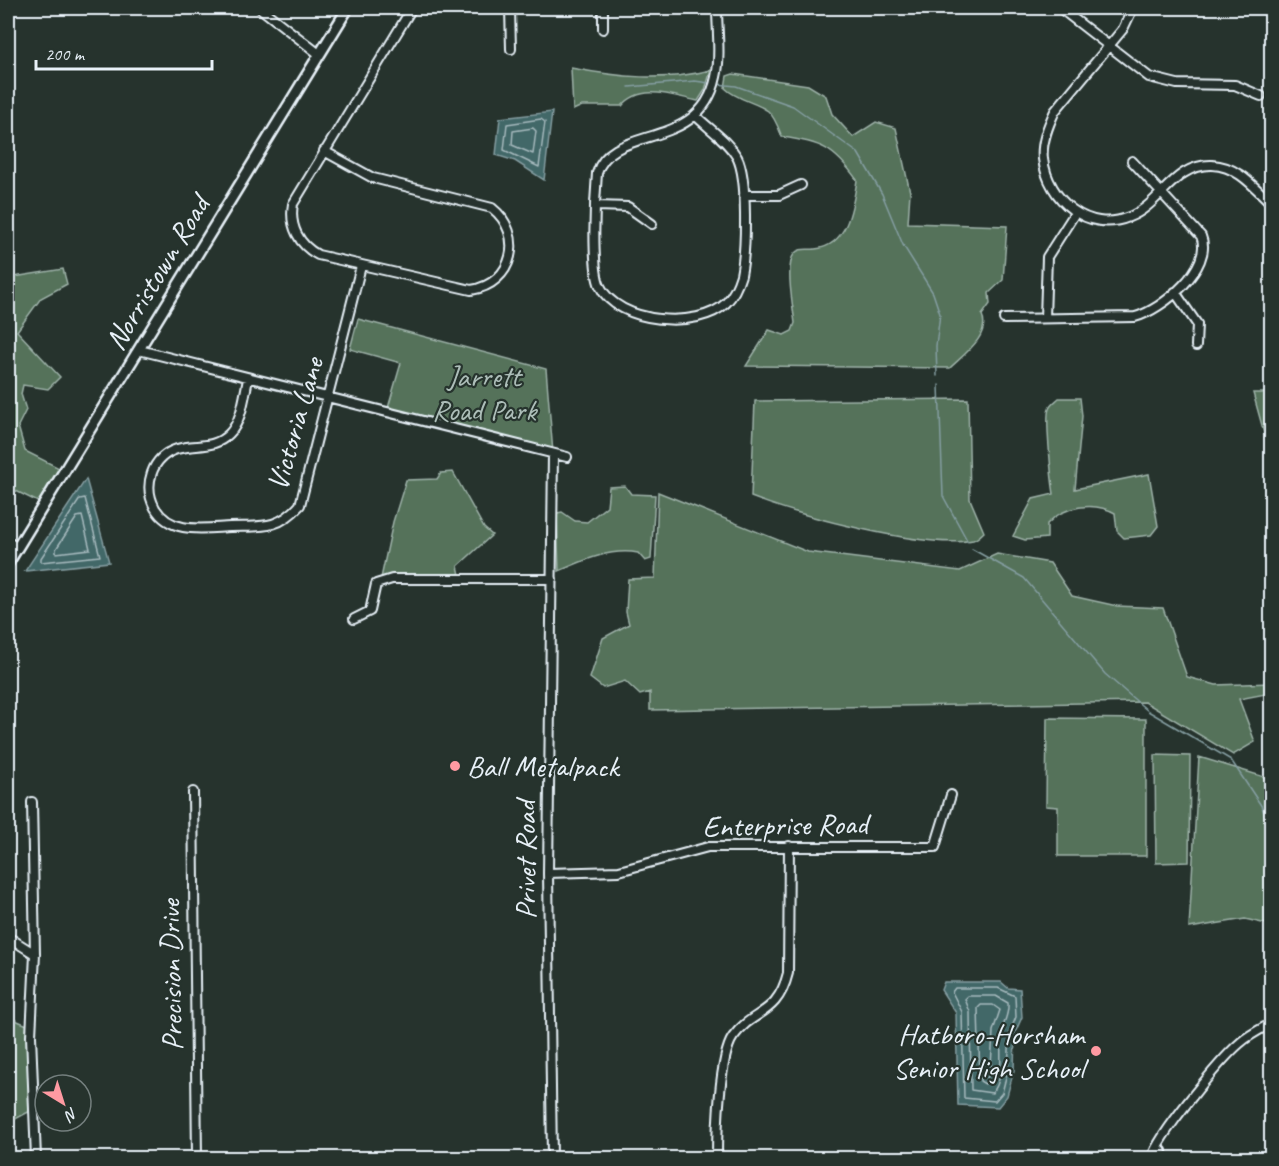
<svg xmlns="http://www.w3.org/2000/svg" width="1279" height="1166" font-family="Caveat,sans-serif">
  <rect width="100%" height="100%" fill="#26332d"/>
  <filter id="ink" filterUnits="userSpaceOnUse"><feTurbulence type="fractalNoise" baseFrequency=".0167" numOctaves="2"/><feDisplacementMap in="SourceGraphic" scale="12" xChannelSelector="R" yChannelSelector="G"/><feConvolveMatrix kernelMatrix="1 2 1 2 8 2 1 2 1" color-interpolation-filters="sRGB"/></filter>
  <g filter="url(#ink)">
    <path fill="#54725a" stroke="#9eb2a9" stroke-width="1.5" d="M 571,68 C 618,77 664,82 711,70 L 705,90 L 698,101 C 673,96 641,83 622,106 L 582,106 L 573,110 Z
      M 733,74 L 808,85 L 826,96 L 832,114 L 853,137 L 876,122 L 896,128 L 910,192 L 908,223 L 1007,226 L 1003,280 L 989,293 L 990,304 L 982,315 C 991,336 963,355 950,368 L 746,366 L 769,330 L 784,335 L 792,331 L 795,323 C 793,307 785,266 794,254 C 799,247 808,250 815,249 C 848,246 853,206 857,180 C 834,148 821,142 782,137 C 779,129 775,117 768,111 C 756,102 737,100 725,88 L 727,76 Z
      M 63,269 L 67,284 L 41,298 L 17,331 L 60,377 L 48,389 L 23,385 L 21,394 L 26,410 L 18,426 L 25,451 L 65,471 L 44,505 L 8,487 L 8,278 Z
      M 358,319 L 546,369 L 553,453 L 388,408 L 401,363 L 350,349 Z
      M 1253,393 L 1271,393 L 1271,458 Z
      M 1059,398 L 1080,398 L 1082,416 L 1075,489 L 1149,474 L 1158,526 L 1151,535 L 1124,538 L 1117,531 L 1115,513 C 1094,501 1063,506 1047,524 L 1047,538 L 1025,540 L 1013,536 L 1033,499 L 1054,494 C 1052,482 1045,418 1049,409 C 1050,405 1056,401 1059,398 Z
      M 968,399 L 970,499 L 984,532 C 981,535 977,539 973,540 C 925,550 798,515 751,497 L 755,401 Z
      M 453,472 L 484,528 L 492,535 L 458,566 L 461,579 L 380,583 L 393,522 L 406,480 L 437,479 L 441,473 Z
      M 625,486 L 631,494 L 655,495 L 651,559 L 645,561 L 638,553 C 611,548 584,560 559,571 L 557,513 L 562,512 L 575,521 L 587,522 L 607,506 L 609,487 Z
      M 658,492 L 808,552 L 960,571 L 997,554 L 1050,563 L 1072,596 L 1117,606 L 1163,608 L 1187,677 L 1216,685 L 1271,683 L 1271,693 L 1239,699 L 1255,742 L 1233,755 L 1145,702 L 650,710 L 650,692 L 640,695 L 625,681 L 603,688 L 590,678 L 603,638 L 629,624 L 626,612 L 628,579 L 655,578 Z
      M 1047,718 L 1146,719 L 1146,856 L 1058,856 L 1058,807 L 1046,806 Z
      M 1155,755 L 1190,756 L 1189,862 L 1156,863 Z
      M 1199,757 L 1271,779 L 1271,925 L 1245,919 L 1189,928 Z
      M 8,1017 L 32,1027 L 34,1109 L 8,1123 Z"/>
    <path fill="#436768" stroke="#859ea2" stroke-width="1.5" d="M 552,112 L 544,180 L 515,161 L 496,155 L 500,118 Z
      M 86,479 L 109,562 L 25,571 Z
      M 944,982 L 1001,982 L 1008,988 L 1020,989 L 1022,1017 L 1015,1033 L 1014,1070 L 1007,1096 L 998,1107 L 958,1105 L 956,1013 L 941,990 Z"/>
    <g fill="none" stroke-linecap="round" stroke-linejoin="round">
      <path stroke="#a6babe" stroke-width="1.5" d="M 541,119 L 545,122 L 539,167 L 504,150 L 507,124 Z
        M 533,128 L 536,131 L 533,154 L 512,145 L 513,131 Z
        M 85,498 L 100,556 L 41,562 L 41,558 L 80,499 Z
        M 82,516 L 90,549 L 56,553 L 56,549 L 77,517 Z
        M 955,988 L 998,988 L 1015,996 L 1016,1017 L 1010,1032 L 1008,1069 L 1002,1093 L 995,1101 L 964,1098 L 962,1012 L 952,992 Z
        M 968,996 L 996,996 L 1008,1003 C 1009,1015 1004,1020 1002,1031 C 998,1050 1006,1078 992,1093 L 971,1090 L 970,1012 L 965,999 Z
        M 981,1005 L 993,1005 L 1000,1010 L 993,1031 L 991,1067 L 985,1084 L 980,1081 L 978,1008 Z"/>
      <path stroke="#859ea2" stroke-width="1.5" d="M 717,84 L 736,86 L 793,106 L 858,153 L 882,194 L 903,245 L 933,293 L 940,314 L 936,346 L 937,376
        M 629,87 L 695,81 L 709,83
        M 939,385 L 943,496 L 968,542
        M 972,549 L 1024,578 L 1105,674 L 1148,711 L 1231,760 L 1262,807 L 1272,836"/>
      <g stroke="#e8f1f8" stroke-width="12">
        <path id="minor" d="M 260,8 L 319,54
          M 510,8 L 511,49
          M 603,8 L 603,29
          M 1060,8 L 1149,77 L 1177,84 L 1235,85 L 1261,96
          M 1133,8 L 1123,29 L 1055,111 C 1048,126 1041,143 1043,159 C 1048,200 1088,234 1129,217 C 1161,205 1173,164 1212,165 C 1238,166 1254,187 1272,204
          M 695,115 C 709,129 727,140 737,157 C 748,178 746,250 741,275 C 738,285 734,295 726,303 C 699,330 617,324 600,286 C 591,267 595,196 597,173 C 612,123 700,153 716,77 C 721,56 717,30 717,8
          M 324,151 L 373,178 L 492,208 C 525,234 514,284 471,290 L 318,255 C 299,245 289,226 293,204 L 412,8
          M 744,195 L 779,195 L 801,185
          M 597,206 L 628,207 L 652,224
          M 1175,292 L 1197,324 L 1196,346
          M 1045,318 L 1047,257 L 1075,213
          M 1004,319 L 1135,317 C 1162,310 1214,267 1201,236 L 1132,161
          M 139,350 L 567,457
          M 248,379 C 244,397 242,421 229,434 C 213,450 196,443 177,449 C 151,457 143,486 155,508 C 171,535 205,528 230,527 C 261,526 278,530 300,505 L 361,266
          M 8,542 L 17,547
          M 354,619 L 370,611 L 376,584 L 392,579 L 552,579
          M 193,792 L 197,1158
          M 32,802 L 35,954 L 31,1036 L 36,1158
          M 548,873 L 619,871 L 708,847 L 935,847 L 951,795
          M 8,937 L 35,954
          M 552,1158 L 548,873 L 553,454
          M 717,1158 C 717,1132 719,1057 733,1037 C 753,1009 777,1017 788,973 L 789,846
          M 1152,1158 C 1157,1137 1220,1060 1240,1043 C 1249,1035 1261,1029 1272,1023"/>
      </g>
      <g stroke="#e8f1f8" stroke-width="14">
        <path id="major" d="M 8,563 L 348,8
          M 1161,1151 L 1162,1158"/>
      </g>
      <use href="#minor" stroke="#26332d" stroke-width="8"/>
      <use href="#major" stroke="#26332d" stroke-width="9"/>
    </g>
  </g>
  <g fill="#ff9aa2" stroke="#26332d" stroke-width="2">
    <circle cx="455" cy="766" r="6"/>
    <circle cx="1096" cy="1051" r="6"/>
  </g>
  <g text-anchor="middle" stroke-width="4.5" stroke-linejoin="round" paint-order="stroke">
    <g font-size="30" fill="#e8f1f8" stroke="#26332d">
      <text transform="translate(157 273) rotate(-59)" y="10">Norristown Road</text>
      <text transform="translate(295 424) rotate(-74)" y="10">Victoria Lane</text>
      <text transform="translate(785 825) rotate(-1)" y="10">Enterprise Road</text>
      <text transform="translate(525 860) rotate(-90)" y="10">Privet Road</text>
      <text transform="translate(171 975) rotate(-91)" y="10">Precision Drive</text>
    </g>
    <g font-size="30" fill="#adbeb9" stroke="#26332d">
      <text x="484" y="386">Jarrett<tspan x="484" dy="34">Road Park</tspan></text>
    </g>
    <g font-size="30" fill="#e8f1f8" stroke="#26332d" text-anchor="start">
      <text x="467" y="776">Ball Metalpack</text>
      <text x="1084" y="1044" text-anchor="end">Hatboro-Horsham<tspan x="1084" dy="34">Senior High School</tspan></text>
    </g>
  </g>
  <rect width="1279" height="1166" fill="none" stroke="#26332d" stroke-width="30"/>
  <rect x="15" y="15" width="1249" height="1136" fill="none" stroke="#e8f1f8" stroke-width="2" filter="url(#ink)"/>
  <g transform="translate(63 1103) rotate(142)"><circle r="28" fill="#26332d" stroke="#747f7e" stroke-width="1.5"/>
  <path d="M0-4.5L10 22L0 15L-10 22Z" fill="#ff9aa2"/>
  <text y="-9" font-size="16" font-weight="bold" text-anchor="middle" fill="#e8f1f8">N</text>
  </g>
  <path d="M36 60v9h176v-9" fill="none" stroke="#e8f1f8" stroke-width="3"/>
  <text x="45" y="60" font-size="18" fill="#e8f1f8" stroke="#26332d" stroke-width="4.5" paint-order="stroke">200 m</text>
</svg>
